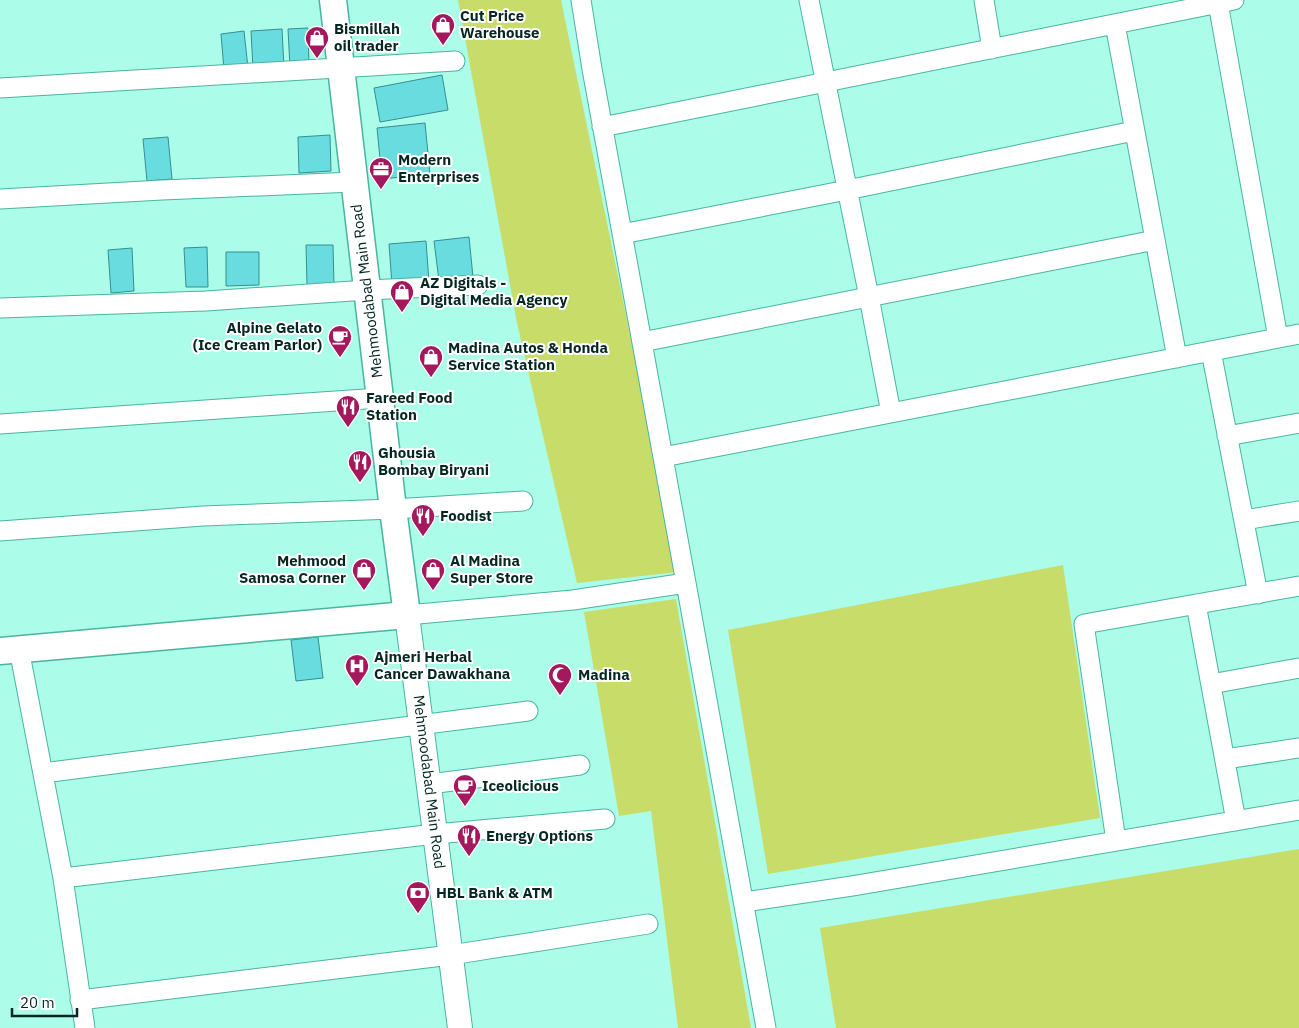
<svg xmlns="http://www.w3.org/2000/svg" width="1299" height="1028" font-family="'IBM Plex Sans',sans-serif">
  <rect width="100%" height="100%" fill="#abfce9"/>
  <path fill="#c8dd69" d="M 458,0 L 561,0 L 679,572 L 577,583 L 517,323 Z
    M 1063,565 L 1100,818 L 768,874 L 728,630 Z
    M 676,599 L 751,1028 L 678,1028 L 651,811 L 619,816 L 584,612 Z
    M 1299,849 L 1299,1028 L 836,1028 L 820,928 Z"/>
  <path fill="#69dce0" stroke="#358f91" d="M 308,28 L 309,67 L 290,68 L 288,29 Z
    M 282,29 L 284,68 L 253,69 L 251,31 Z
    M 244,31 L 248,68 L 224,70 L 221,34 Z
    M 442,75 L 448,110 L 380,122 L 374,88 Z
    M 425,123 L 430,174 L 382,179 L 377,128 Z
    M 330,135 L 331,171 L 299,173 L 298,137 Z
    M 168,137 L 172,179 L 147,181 L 143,139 Z
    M 469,237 L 473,277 L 439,281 L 434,241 Z
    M 426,241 L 429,282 L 392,285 L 389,244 Z
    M 306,245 L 333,245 L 334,285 L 307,286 Z
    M 207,247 L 208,287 L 186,287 L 184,248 Z
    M 132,248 L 134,291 L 111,293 L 108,250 Z
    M 226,252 L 259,252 L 259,285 L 226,286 Z
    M 318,637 L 323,678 L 296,681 L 291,640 Z"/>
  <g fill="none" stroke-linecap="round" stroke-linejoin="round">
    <g stroke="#48b5a0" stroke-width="21">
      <path id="minor" d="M 581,0 L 592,69 L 686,583 L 766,1028
        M 809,0 L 869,297 L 891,413
        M 984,0 L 992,49
        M 1218,3 L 1278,338
        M 1115,24 L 1177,358
        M 0,88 L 455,61
        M 602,127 L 1234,0
        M 0,199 L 162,190 L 354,182
        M 622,234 L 847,190 L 1134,131
        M 0,308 L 206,301 L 367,290 L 478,285
        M 642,342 L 1155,240
        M 1211,351 L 1258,594
        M 0,424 L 380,398
        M 1227,436 L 1299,423
        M 663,457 L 1299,334
        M 1244,520 L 1299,511
        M 0,531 L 203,516 L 393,509 L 523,501
        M 1196,604 L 1236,821
        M 407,615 L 573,600 L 686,583
        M 19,649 L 63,878 L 85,1028
        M 1211,684 L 1299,668
        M 1225,759 L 1299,748
        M 43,773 L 528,711
        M 429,784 L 580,765
        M 1116,841 L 1084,624 L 1299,586
        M 63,878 L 435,834 L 605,819
        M 744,902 L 852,886 L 1299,810
        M 80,1000 L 451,955 L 648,924"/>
    </g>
    <g stroke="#48b5a0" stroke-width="26">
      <path id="tertiary" d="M 407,615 L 460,1028"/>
    </g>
    <g stroke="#48b5a0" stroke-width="29">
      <path id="secondary" d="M 0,651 L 407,615 L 393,509 L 333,0"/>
    </g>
    <use href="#minor" stroke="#fff" stroke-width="19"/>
    <use href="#tertiary" stroke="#fff" stroke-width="24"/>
    <use href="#secondary" stroke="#fff" stroke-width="26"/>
  </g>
  <defs>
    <g id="shop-pin" transform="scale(1.25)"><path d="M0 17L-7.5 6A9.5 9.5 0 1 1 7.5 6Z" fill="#a5185d" stroke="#fff"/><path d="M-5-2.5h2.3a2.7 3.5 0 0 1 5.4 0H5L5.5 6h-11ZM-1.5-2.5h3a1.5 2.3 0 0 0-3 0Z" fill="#fff"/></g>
    <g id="office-pin" transform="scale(1.25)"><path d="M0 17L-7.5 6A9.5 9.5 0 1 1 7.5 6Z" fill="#a5185d" stroke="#fff"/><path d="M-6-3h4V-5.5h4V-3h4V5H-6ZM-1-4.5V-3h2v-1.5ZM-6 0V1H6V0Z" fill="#fff"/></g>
    <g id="cafe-pin" transform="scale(1.25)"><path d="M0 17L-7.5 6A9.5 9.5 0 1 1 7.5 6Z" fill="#a5185d" stroke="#fff"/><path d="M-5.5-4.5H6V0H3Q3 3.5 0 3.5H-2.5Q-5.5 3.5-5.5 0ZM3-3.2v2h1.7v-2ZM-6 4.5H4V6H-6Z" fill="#fff"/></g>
    <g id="restaurant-pin" transform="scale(1.25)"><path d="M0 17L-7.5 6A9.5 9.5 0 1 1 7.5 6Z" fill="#a5185d" stroke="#fff"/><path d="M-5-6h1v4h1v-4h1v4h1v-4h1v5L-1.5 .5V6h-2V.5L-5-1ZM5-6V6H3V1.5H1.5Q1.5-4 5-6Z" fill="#fff"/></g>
    <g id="hospital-pin" transform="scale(1.25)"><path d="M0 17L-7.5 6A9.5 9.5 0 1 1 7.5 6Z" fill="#a5185d" stroke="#fff"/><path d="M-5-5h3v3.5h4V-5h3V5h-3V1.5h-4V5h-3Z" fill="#fff"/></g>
    <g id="mosque-pin" transform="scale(1.25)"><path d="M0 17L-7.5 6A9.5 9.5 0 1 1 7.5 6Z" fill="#a5185d" stroke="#fff"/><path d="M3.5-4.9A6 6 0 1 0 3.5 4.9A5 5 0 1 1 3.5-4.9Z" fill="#fff"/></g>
    <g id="bank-pin" transform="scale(1.25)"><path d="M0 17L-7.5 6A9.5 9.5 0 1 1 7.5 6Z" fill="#a5185d" stroke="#fff"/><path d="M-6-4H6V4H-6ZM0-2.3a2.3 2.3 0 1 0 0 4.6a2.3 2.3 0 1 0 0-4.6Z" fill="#fff"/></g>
  </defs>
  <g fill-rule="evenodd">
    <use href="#shop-pin" x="443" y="25"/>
    <use href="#shop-pin" x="317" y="38"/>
    <use href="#office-pin" x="381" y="169"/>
    <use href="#shop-pin" x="402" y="292"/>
    <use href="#cafe-pin" x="340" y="337"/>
    <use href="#shop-pin" x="431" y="357"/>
    <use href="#restaurant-pin" x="348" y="407"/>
    <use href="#restaurant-pin" x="360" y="462"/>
    <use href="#restaurant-pin" x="423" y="516"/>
    <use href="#shop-pin" x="364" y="570"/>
    <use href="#shop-pin" x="433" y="570"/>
    <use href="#hospital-pin" x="357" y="666"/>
    <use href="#mosque-pin" x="560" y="675"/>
    <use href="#cafe-pin" x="465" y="786"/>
    <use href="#restaurant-pin" x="469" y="836"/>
    <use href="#bank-pin" x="418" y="893"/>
  </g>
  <g text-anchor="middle" stroke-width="4" stroke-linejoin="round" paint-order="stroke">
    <g font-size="15" font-weight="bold" fill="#042721" stroke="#fff" text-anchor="start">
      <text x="460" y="21">Cut Price<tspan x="460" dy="17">Warehouse</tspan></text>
      <text x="334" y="34">Bismillah<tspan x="334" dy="17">oil trader</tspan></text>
      <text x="398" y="165">Modern<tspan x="398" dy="17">Enterprises</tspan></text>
      <text x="420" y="288">AZ Digitals -<tspan x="420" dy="17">Digital Media Agency</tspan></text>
      <text x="322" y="333" text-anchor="end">Alpine Gelato<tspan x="322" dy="17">(Ice Cream Parlor)</tspan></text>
      <text x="448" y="353">Madina Autos &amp; Honda<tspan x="448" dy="17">Service Station</tspan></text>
      <text x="366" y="403">Fareed Food<tspan x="366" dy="17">Station</tspan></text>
      <text x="378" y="458">Ghousia<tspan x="378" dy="17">Bombay Biryani</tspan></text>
      <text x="440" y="521">Foodist</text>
      <text x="346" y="566" text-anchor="end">Mehmood<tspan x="346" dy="17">Samosa Corner</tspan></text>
      <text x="450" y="566">Al Madina<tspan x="450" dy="17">Super Store</tspan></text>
      <text x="374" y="662">Ajmeri Herbal<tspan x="374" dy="17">Cancer Dawakhana</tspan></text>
      <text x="578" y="680">Madina</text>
      <text x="482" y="791">Iceolicious</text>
      <text x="486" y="841">Energy Options</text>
      <text x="436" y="898">HBL Bank &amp; ATM</text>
    </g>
    <g font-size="15" fill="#042721" stroke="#fff">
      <text transform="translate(367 291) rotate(-97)" y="5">Mehmoodabad Main Road</text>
      <text transform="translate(429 782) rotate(83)" y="5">Mehmoodabad Main Road</text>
    </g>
  </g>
  <path d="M12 1008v8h65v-8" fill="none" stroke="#042721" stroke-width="2.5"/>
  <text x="20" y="1008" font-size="15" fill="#042721" stroke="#ffffff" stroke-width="4" paint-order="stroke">20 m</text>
</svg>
